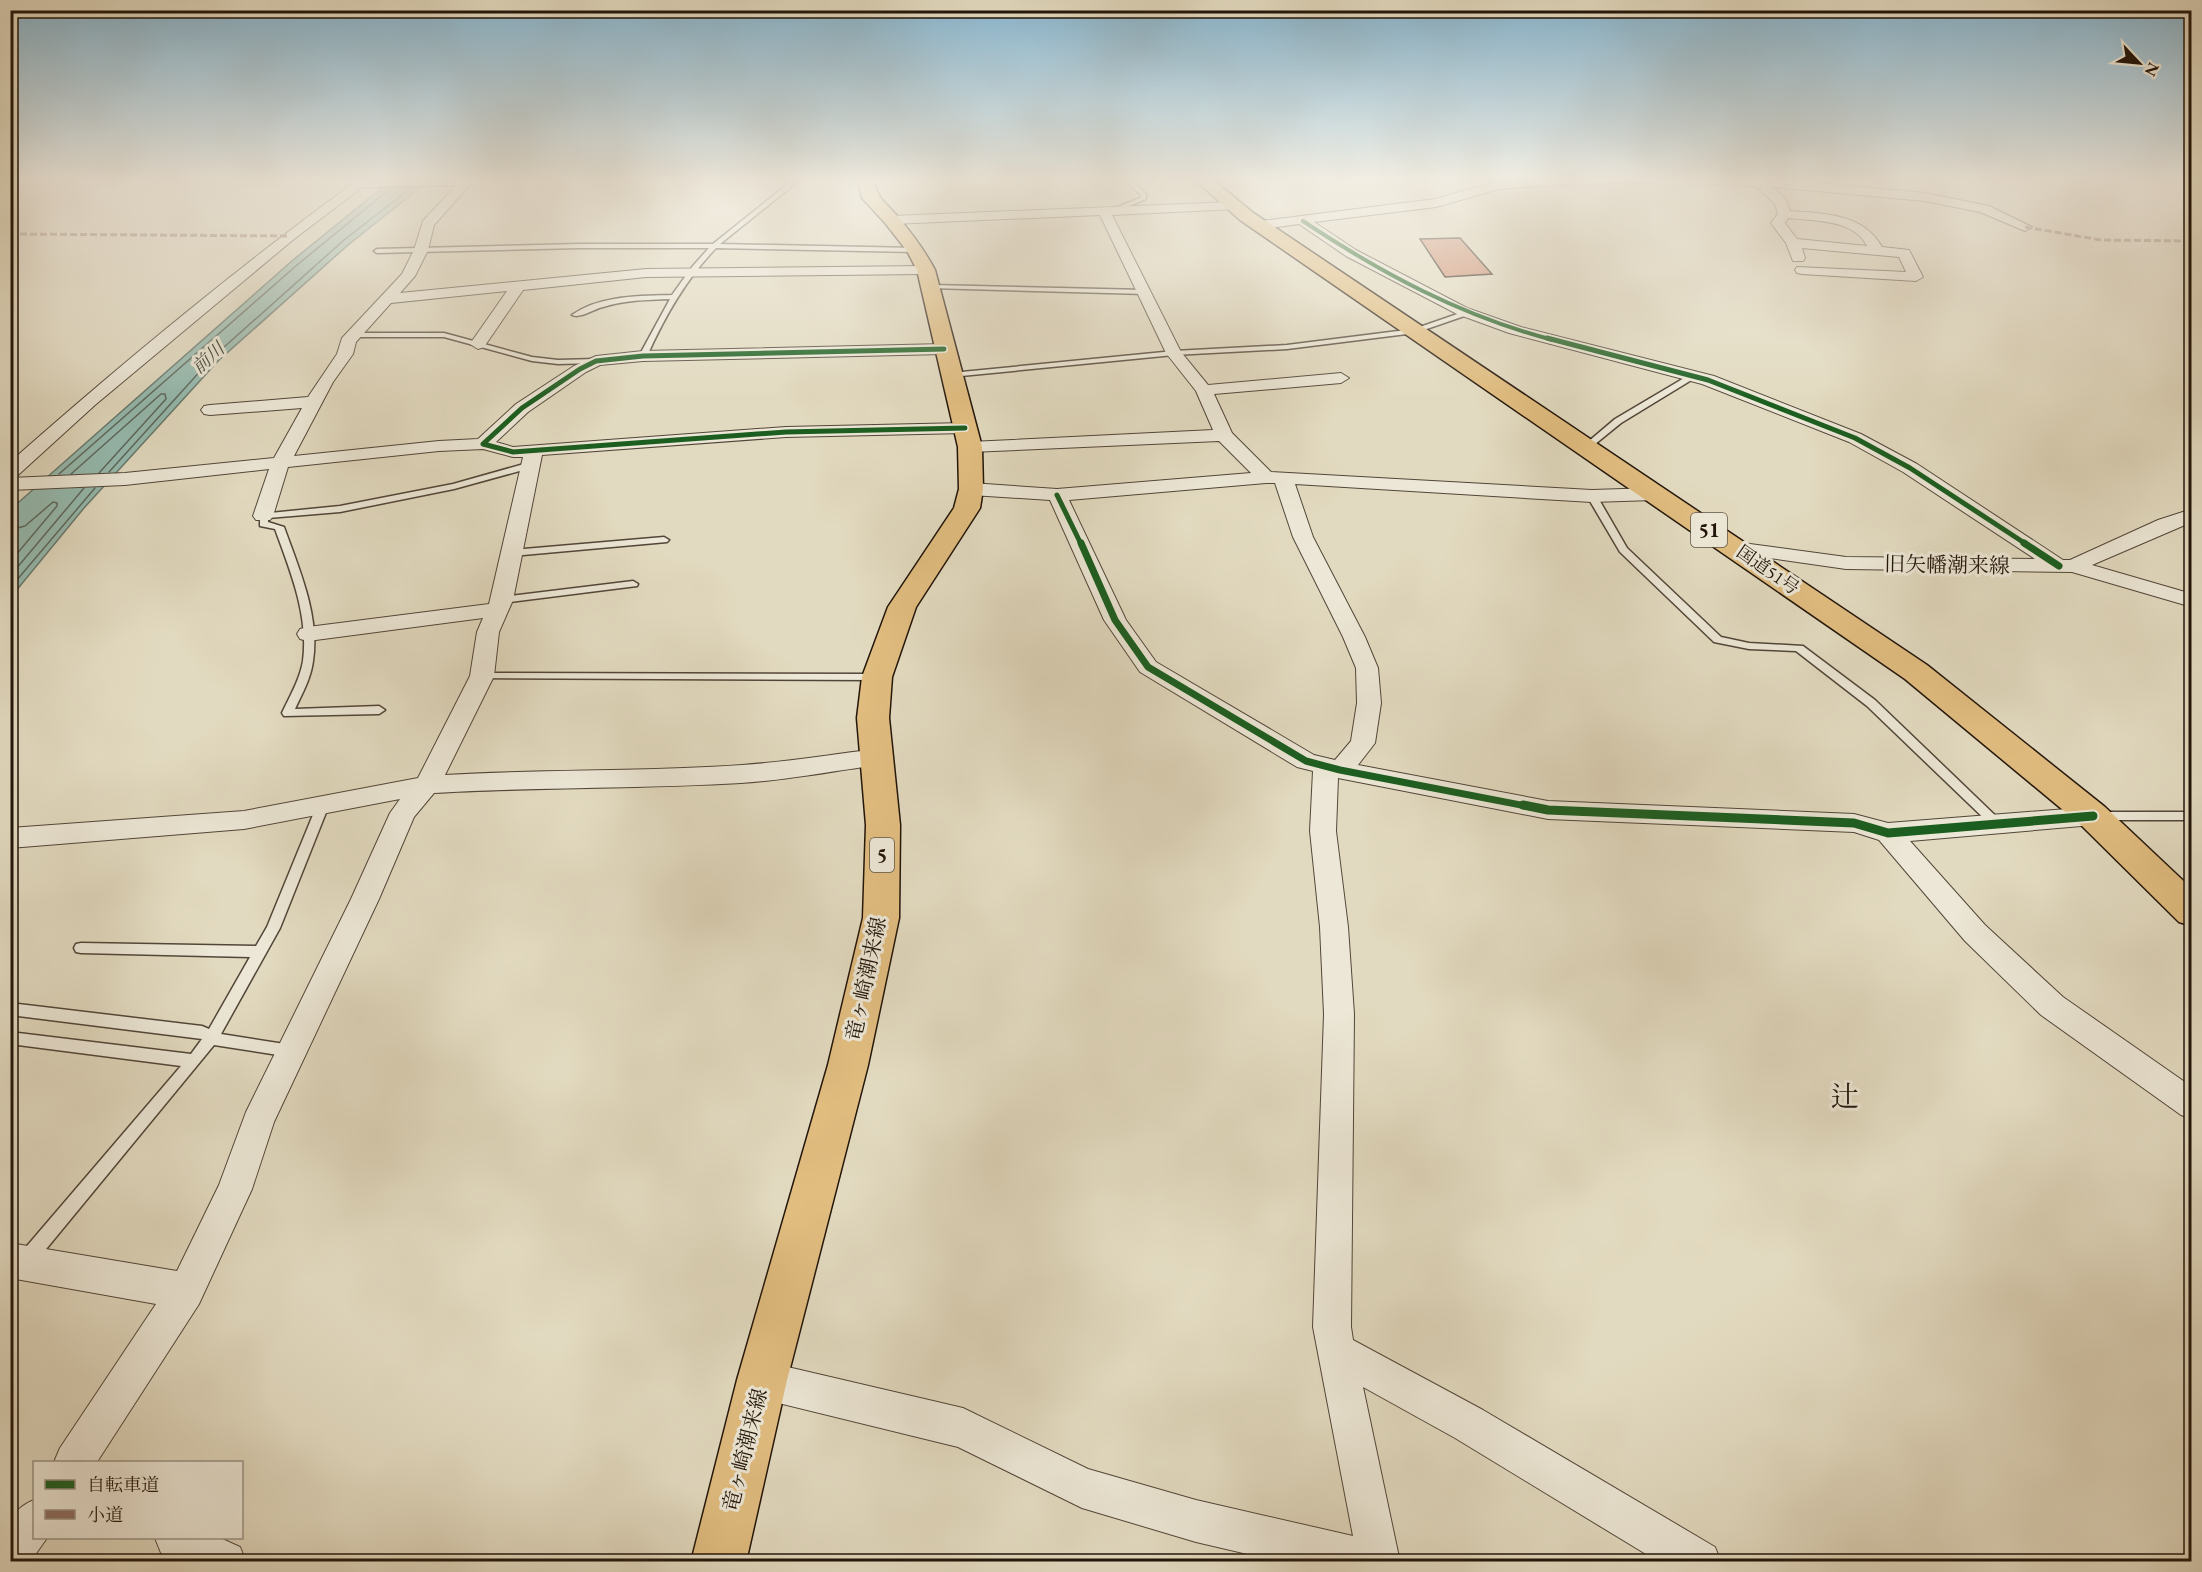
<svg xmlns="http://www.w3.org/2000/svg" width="2202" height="1572" font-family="'EB Garamond','Noto Serif JP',serif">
  <rect width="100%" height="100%" fill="#e2dac0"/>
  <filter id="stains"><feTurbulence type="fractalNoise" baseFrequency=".00333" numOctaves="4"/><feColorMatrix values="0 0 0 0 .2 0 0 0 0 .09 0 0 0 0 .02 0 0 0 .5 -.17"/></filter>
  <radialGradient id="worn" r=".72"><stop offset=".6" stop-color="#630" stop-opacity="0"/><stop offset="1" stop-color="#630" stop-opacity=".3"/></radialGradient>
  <path fill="#95bbb0" stroke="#67796e" stroke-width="1.5" d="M 393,179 L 431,179 L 348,245 L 218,361 L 84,508 L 11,597 L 11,509 L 293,260 Z"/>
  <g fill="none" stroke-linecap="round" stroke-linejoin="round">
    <path stroke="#5c685d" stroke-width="1.5" d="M 109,472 L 213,357 L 344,240 L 411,188
      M 59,474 L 297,265 L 391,188
      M 71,474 L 161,394 L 165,394 L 166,399 L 99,473
      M 10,530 L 25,526 L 53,502 L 57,503 L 57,506 L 10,562
      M 10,576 L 84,488
      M 10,588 L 95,488"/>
  </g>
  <path fill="#cd896a" stroke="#22150a" stroke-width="1.5" d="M 1460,238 L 1492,274 L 1445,277 L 1420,239 Z"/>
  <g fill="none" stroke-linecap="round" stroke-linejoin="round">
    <g stroke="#524638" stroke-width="3">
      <path id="service" d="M 794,179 L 801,179 L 720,244 L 915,248 L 918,250 L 915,252 L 716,248 C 686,279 665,316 647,356 L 643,358 L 639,356 L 670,299 C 647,300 624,300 603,307 C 594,309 580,319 572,315 C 600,295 640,296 672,295 L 692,267 L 709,248 L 579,248 L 377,253 L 374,251 L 377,249 L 579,244 L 713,244 Z
        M 1123,179 L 1130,179 L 1146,194 L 1146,199 L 1117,211 L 1113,211 L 1113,209 L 1140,198 L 1141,195 Z
        M 464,182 L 466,185 L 360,187 L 357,185 L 360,183 Z
        M 932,285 L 1145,290 L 1148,292 L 1145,294 L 930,288 L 930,286 Z
        M 1466,311 L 1473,313 L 1415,333 L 1287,349 L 1174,355 L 951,377 L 947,375 L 951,373 L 1174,351 L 1287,345 L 1414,329 Z
        M 350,333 L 444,333 L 532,357 L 558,360 L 596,359 L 600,361 L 596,363 L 558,364 L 532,361 L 444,337 L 353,337 L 349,335 Z
        M 1691,374 L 1698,376 L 1621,423 L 1589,449 L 1582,447 L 1615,419 Z
        M 531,462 L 535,465 L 534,467 L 454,489 L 340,512 L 268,518 L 268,522 L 284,527 C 299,569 320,616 313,661 C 311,678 302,694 295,709 L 379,706 L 385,710 L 379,714 L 284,716 L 282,713 C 290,696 300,679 303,661 C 309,616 290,570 275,529 L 260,526 L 260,514 L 340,506 L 453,484 Z
        M 1592,493 L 1597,496 L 1627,548 L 1721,637 L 1749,643 L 1803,646 L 1875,700 L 2001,821 L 2003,824 L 2001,827 L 1993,827 L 1867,706 L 1796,651 L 1749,649 L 1714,642 L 1620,552 L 1587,496 Z
        M 664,537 L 669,540 L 667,542 L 512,556 L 507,553 L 512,550 Z
        M 633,581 L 638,584 L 637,586 L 502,603 L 497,600 L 502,597 Z
        M 482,673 L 876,674 L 881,677 L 876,680 L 478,678 L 477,676 Z
        M 323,801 L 329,805 L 280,928 L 221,1034 L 291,1045 L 296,1047 L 298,1051 L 296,1055 L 291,1057 L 214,1045 L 33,1265 L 27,1267 L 21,1265 L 19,1259 L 21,1253 L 181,1066 L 10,1044 L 10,1032 L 191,1054 L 202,1039 L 10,1015 L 10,1003 L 202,1026 L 209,1029 L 250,957 L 81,953 L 76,952 L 74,948 L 76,944 L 81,943 L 256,946 L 267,927 L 317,805 Z
        M 2100,812 L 2192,812 L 2192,820 L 2100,820 L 2094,816 Z"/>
    </g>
    <g stroke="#524638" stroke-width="2">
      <path id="minor" d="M 359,179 L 373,179 L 294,239 L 95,405 L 17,476 L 10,477 L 10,462 C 122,363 238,267 359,179 Z
        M 462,179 L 475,179 L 434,225 L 428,250 L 415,276 L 400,293 L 646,269 L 926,266 L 933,270 L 926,274 L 646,277 L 523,290 L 484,347 L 478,349 L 470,344 L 507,291 L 391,303 L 356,342 L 353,354 L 333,382 L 294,456 L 439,441 L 478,439 L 516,404 L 574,366 L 596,356 L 643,351 L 944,344 L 952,349 L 944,354 L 643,361 L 600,365 L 586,372 L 528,412 L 496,442 L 513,447 L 786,427 L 965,423 L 971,424 L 974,428 L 971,432 L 965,433 L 786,437 L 542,455 L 513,600 L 499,632 L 494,676 L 445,775 C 544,769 643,772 742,765 C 787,762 833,754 878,749 L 887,751 L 890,757 L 887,763 L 878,765 C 833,771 787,780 741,783 C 639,789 537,787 434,793 L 414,817 L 379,899 L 274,1122 L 252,1189 L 199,1304 L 97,1462 L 54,1462 L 60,1448 L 156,1304 L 10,1278 L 10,1243 L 177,1271 L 219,1185 L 246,1112 L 351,899 L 390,813 L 400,799 L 244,829 L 10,848 L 10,828 L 244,811 L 418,778 L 470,676 L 477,632 L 483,618 L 308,641 L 300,639 L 297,634 L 300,629 L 308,627 L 489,604 L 523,457 L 513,457 L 483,449 L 439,451 L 288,467 L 273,516 L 270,520 L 256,520 L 253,516 L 269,469 L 125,485 L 10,490 L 10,478 L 125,473 L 274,458 L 302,408 L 210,415 L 204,414 L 201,410 L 204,406 L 210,405 L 308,397 L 337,354 L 342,338 L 402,274 L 414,250 L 423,221 Z
        M 1527,179 L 1658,179 L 1652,183 L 1568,184 L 1499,189 L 1436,207 L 1314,222 L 1356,250 L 1467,308 L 1521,327 L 1714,376 L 1861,434 L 1917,464 L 2063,560 L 2070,560 L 2158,520 L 2192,509 L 2192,522 L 2092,565 L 2192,594 L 2192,607 L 2072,572 L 1846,569 L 1728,552 L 1725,548 L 1728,544 L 1735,542 L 1846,557 L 2035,559 L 1903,472 L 1849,442 L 1702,384 L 1509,333 L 1457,314 L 1346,256 L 1299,224 L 1262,229 L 1255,225 L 1262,221 L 1435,199 L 1498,181 Z
        M 1682,179 L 1783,180 L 1925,193 L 1989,206 L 2032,227 L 2025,231 L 1980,212 L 1925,201 L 1772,187 L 1786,200 L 1790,211 C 1825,214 1863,213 1882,247 L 1909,250 L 1923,277 L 1916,281 L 1802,274 L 1797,273 L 1795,270 L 1797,267 L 1906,272 L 1899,257 L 1802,248 L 1805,258 L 1803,261 L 1793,261 L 1786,243 L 1771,223 L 1778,214 L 1775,204 L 1756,186 L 1688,183 ZM 1788,218 C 1814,221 1854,219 1867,246 L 1797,239 L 1785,223 Z
        M 1232,202 L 1238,206 L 1237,209 L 1112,215 L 1181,352 L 1208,385 L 1341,373 L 1349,378 L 1341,383 L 1214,394 L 1232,433 L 1271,472 L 1592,490 L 1654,488 L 1661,490 L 1664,494 L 1661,498 L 1654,500 L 1592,502 L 1295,484 L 1313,537 L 1365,637 L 1378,668 L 1381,703 L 1375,743 L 1358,765 L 1548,801 L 1854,814 L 1888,823 L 2093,807 L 2102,809 L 2106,816 L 2102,823 L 2093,825 L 1910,841 L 1985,925 L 2063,997 L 2192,1087 L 2192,1119 L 2181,1115 L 2041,1015 L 1965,941 L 1879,840 L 1854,832 L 1548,819 L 1338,778 L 1336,831 L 1348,927 L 1354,1014 L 1351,1327 L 1353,1340 L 1483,1410 L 1715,1547 L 1721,1562 L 1659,1562 L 1455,1438 L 1363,1387 L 1400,1562 L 1282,1562 L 1196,1542 L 1082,1508 L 958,1447 L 762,1399 L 748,1394 L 743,1380 L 748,1366 L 762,1361 L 963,1408 L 1088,1469 L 1196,1500 L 1353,1536 L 1313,1327 L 1324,1014 L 1320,927 L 1310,831 L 1313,771 L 1297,767 L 1140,672 L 1104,620 L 1050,500 L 971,495 L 964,493 L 961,489 L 964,485 L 971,483 L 1057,489 L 1251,473 L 1219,441 L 970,452 L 964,451 L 961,447 L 964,443 L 970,442 L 1213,430 L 1196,391 L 1166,353 L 1100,215 L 892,224 L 885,220 L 892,216 ZM 1266,483 L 1275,483 L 1293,537 L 1343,637 L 1356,668 L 1357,703 L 1351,741 L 1335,760 L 1314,755 L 1156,662 L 1126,620 L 1069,500 Z
        M 34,1500 L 34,1538 L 47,1538 L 30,1562 L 10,1562 C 10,1532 3,1513 34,1500 Z
        M 155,1538 L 220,1538 L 240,1547 L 246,1562 L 179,1562 L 161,1553 Z"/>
    </g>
    <g stroke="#22150a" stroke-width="3">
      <path id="primary" d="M 857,179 L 873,179 C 879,202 886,202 899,218 C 913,235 925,251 935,270 L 982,447 L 983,489 L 980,508 L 916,607 L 892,677 L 889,718 L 900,825 L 899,918 L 868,1065 L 787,1380 L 746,1562 L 691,1562 L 737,1380 L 828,1065 L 863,918 L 866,825 L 857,718 L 862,677 L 888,607 L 954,508 L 959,489 L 958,447 L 917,270 L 907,251 L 886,224 L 862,198 Z"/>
    </g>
    <g stroke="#22150a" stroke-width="3">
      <path id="trunk" d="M 1194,179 L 1212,179 L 1252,212 L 1927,665 L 2105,807 L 2192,889 L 2192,926 L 2179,922 L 2081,825 L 1905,679 L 1240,220 Z"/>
    </g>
    <use href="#service" fill="#ece7d6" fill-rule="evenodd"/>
    <use href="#minor" fill="#ece7d6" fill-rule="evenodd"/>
    <use href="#primary" fill="#e1bd80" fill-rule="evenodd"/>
    <use href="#trunk" fill="#e1bd80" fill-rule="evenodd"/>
    <path stroke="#8d6e63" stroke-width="3" stroke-dasharray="7 3" stroke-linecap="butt" d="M 2025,227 L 2101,240 L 2192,241
      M 10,234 L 289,236"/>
    <g stroke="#ece7d6" stroke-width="6">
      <path id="cycleway-far3" d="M 1303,221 C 1381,273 1461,316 1553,340"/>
    </g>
    <g stroke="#ece7d6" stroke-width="8">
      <path id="cycleway-far2" d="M 1547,338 L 1708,380 L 1855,438 L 1910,468 L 2026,544
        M 944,349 L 643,356 L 596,361 L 580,369 L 522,408 L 483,444 L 513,452 L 786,432 L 965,428
        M 1057,495 L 1081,544"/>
    </g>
    <g stroke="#ece7d6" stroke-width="10">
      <path id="cycleway-far1" d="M 1081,543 L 1115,620 L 1148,667 L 1306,761 L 1340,770 L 1531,807
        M 2024,543 L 2059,566"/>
    </g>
    <g stroke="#ece7d6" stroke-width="13">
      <path id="cycleway" d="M 1523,805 L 1548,810 L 1854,823 L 1888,833 L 2093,816"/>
    </g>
    <use href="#cycleway-far3" stroke="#1b5e20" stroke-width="4"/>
    <use href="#cycleway-far2" stroke="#1b5e20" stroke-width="5"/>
    <use href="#cycleway-far1" stroke="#1b5e20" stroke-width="7"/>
    <use href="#cycleway" stroke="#1b5e20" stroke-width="9"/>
  </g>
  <linearGradient id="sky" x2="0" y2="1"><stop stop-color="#87b7d2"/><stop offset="0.45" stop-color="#f2eee3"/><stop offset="1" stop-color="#f2eee3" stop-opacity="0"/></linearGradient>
  <rect width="2202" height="399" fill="url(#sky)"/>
  <g text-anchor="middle" stroke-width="6" stroke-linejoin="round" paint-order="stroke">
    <g font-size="18" font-style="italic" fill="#4a4f44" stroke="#ece7d6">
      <text transform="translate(208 358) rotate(-42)" y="6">前川</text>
    </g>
    <g font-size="18" fill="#22150a" stroke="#ece7d6">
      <text transform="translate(1768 570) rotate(35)" y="6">国道51号</text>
    </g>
    <g fill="#ece7d6" stroke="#5f5447" stroke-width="1.5">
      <rect x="1691" y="513" width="36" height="34" rx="4.5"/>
      <rect x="870" y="838" width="24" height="34" rx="4.5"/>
    </g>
    <g font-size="20" font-weight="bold" fill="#22150a">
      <text x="1709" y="537">51</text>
      <text x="882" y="862">5</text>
    </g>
    <g font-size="21" fill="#22150a" stroke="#ece7d6">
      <text transform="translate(1947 565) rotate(1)" y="7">旧矢幡潮来線</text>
      <text transform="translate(866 979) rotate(-78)" y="7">竜ヶ崎潮来線</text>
      <text transform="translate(745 1450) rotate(-76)" y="7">竜ヶ崎潮来線</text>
    </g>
    <g font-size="28" fill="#22150a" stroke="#ece7d6">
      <text x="1845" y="1106">辻</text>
    </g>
  </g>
  <rect width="2202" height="1572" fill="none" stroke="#e2dac0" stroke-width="36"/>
  <rect x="12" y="12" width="2178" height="1548" fill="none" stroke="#22150a" stroke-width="3"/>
  <rect x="18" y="18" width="2166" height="1536" fill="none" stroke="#22150a" stroke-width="1.5"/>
  <rect x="33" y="1461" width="210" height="78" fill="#ece7d6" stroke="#9b9384" stroke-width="1.5"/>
  <rect x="45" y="1480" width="30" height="9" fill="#1b5e20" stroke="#9b9384" stroke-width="1.5"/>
  <text x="87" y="1491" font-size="18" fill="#22150a">自転車道</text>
  <rect x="45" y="1510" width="30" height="9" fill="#8d6e63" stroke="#9b9384" stroke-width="1.5"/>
  <text x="87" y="1521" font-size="18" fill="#22150a">小道</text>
  <g transform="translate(2139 63) rotate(116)" stroke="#ece7d6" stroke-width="4.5" paint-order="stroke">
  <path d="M0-4.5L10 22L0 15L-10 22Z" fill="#22150a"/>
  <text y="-9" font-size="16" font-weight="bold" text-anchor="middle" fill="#22150a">N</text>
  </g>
  <rect width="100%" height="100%" filter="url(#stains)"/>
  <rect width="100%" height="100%" fill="url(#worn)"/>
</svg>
